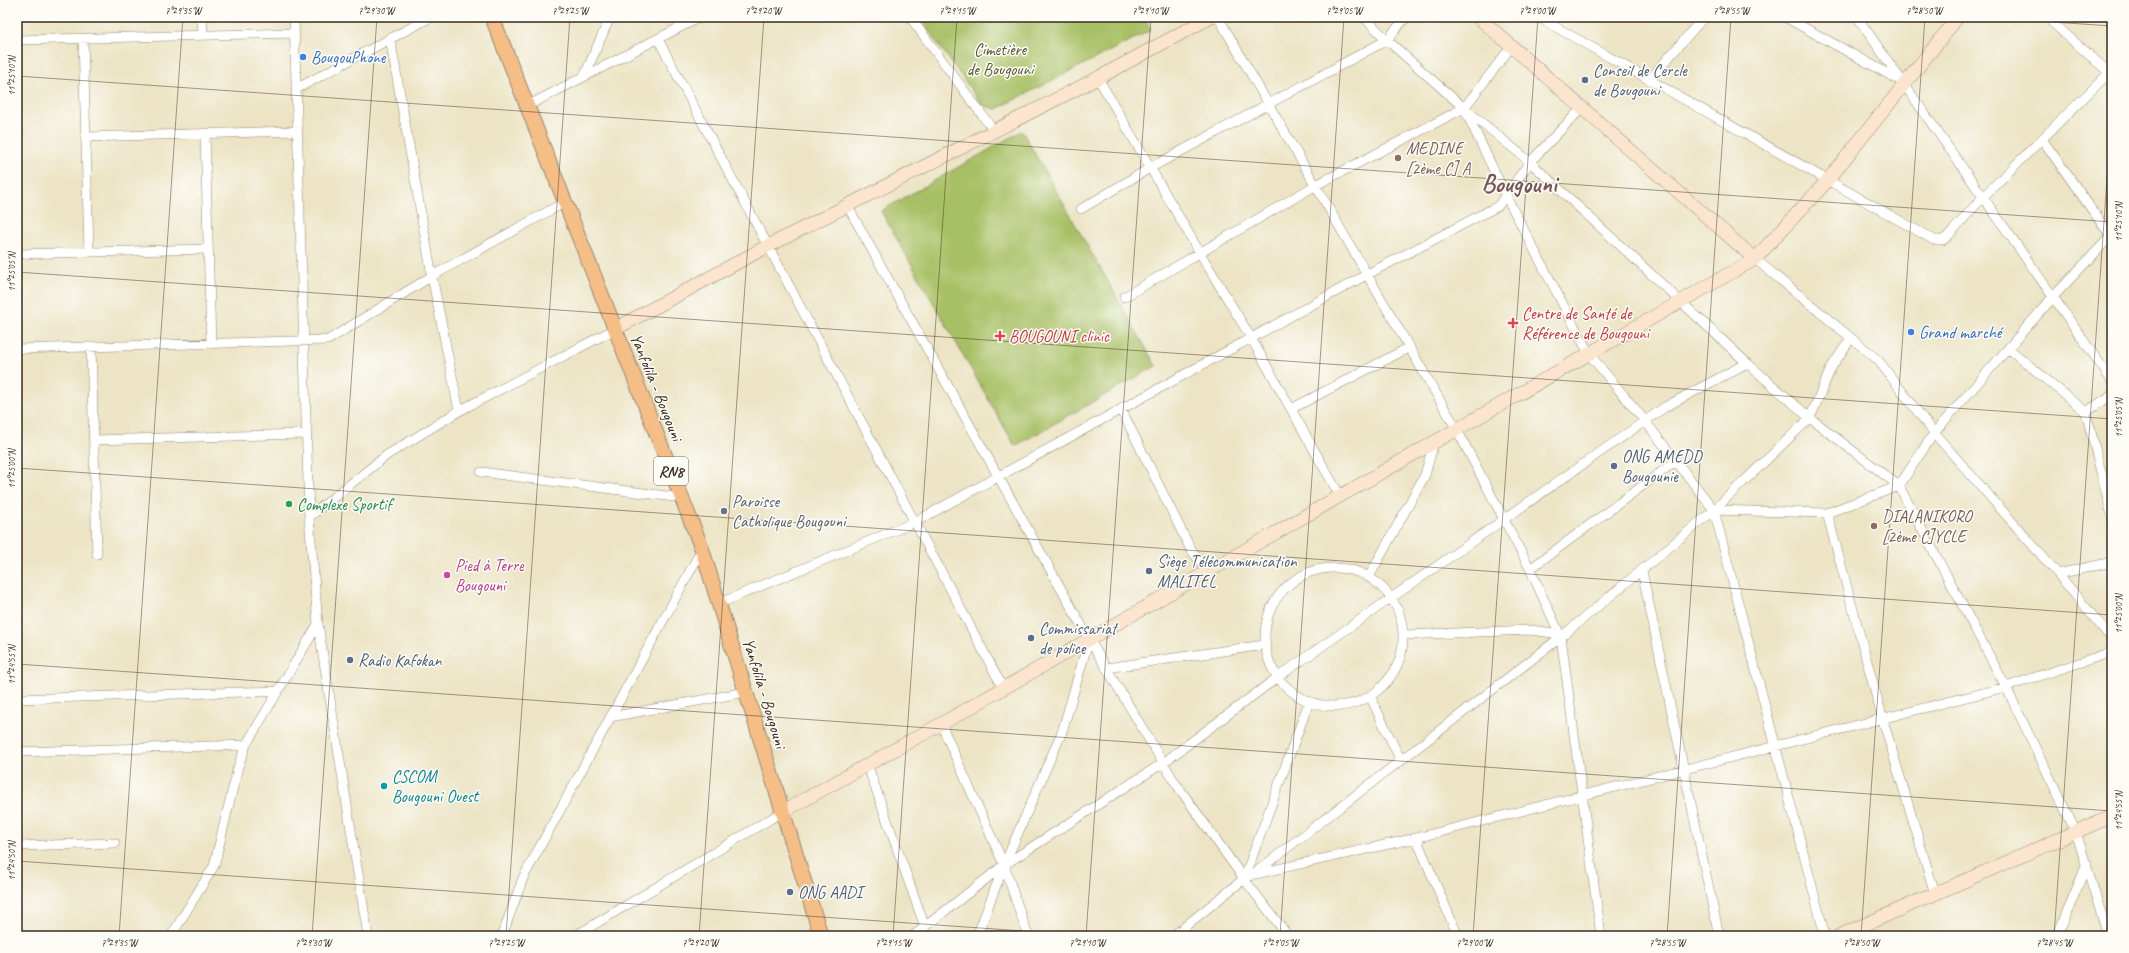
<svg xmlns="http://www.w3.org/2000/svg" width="2129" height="953" font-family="Caveat,sans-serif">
  <rect width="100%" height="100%" fill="#fdfcf7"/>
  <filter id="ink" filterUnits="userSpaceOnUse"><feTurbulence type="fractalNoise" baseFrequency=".025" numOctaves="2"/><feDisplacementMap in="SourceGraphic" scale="8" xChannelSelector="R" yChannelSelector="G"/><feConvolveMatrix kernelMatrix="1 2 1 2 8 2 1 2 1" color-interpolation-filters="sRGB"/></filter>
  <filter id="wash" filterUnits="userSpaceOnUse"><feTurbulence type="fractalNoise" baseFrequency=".012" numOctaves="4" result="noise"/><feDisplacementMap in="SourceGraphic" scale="16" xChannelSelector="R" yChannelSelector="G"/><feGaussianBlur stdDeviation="0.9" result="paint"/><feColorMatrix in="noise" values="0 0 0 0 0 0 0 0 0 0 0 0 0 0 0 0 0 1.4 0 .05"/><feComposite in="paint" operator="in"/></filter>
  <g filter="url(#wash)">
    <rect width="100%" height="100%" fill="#ece4c5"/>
    <path fill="#a8c065" stroke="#727542" d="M 919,17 L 1145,17 L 1151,30 L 996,109 L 982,105 Z
      M 1022,131 L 1156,366 L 1015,446 L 881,211 Z"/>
  </g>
  <g filter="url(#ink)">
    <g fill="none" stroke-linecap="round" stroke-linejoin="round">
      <g stroke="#948772" stroke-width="10">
        <path id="street" d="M 202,17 L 203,35
          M 294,17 L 309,517 L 318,624 L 368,936
          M 910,17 L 994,131
          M 1218,17 L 1456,428 L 1530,569 L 1561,637 L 1601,936
          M 1364,17 L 1387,40 L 1464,108 L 1530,162 L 1747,363 L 1810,418 L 1899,486 L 2006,687 L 2076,832 L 2108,936
          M 1538,17 L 1934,240 L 1943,240 L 1948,236 L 1983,197 L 2112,70
          M 1785,17 L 1901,81
          M 1857,17 L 2112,381
          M 2046,17 L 2112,75
          M 390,38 L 432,276 L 459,411
          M 83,39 L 89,252
          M 658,39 L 1003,688
          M 17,40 L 294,33
          M 584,77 L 610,17
          M 1098,78 L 1200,253 L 1251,338 L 1340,496
          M 1650,79 L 1704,17
          M 296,89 L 431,17
          M 527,106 L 700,17
          M 1466,112 L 1506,196 L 1589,354 L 1645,421 L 1714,510 L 1825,936
          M 205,134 L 211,344
          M 85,137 L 297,131
          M 2042,139 L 2112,238
          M 847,205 L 1089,639 L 1174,781 L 1244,879 L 1288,936
          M 1081,209 L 1150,168 L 1387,40 L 1406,17
          M 17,254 L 208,249
          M 1755,259 L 1878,360 L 1934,433 L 2058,574 L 2112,639
          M 1124,297 L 1316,185 L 1464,108 L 1511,47
          M 91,347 L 97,554
          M 2008,348 L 2086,412 L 2112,516
          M 17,349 L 328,340 L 432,276 L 565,202
          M 1121,409 L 1190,548 L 1208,572
          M 1291,409 L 1410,347
          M 2086,412 L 2112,395
          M 94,440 L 306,434
          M 481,472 L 682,498
          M 1714,510 L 1827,513 L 1899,486 L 1934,433 L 2053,297 L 2112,235
          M 1827,513 L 1882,717 L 1935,894
          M 309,517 L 387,455 L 459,411 L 615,329
          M1265 637a69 69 0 1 1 138 0a69 69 0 1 1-138 0Z
          M 1530,569 L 1676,461
          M 1642,571 L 1719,936
          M 2058,574 L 2112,562
          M 1370,575 L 1425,475 L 1434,442
          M 720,603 L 915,522 L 1368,274 L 1498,206 L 1530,162 L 1582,108
          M 1403,635 L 1531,630 L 1560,634
          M 1106,668 L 1264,645
          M 1370,696 L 1401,761
          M 17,699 L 278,691
          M 610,717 L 746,692
          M 941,724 L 1004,865 L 1028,936
          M 17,752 L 246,745
          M 867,764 L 925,927
          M 1416,838 L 1458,936
          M 17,846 L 115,843
          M 1256,874 L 1416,838 L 2006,687 L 2112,652
          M 1244,879 L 1309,702
          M 171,936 L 214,866 L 238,767 L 246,745 L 318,624
          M 502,936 L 523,878 L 702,549
          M 575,936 L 782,812
          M 913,936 L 1004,865 L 1163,763 L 1278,677 L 1665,407 L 1747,363
          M 977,936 L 1004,865 L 1062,732 L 1089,639
          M 1173,936 L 1244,879 L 1252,875 L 1561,637 L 1714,510 L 1810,418 L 1831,368 L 1851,338
          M 2057,936 L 2087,864"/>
      </g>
      <g stroke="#948772" stroke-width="14">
        <path id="secondary" d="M 1478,17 L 1755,259
          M 615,329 L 768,246 L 1098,78 L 1211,17
          M 782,812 L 941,724 L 1755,259 L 1828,180 L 1958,17
          M 1839,936 L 2112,816"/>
      </g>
      <g stroke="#948772" stroke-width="16">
        <path id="primary" d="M 492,17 L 702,549 L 821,936"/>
      </g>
      <use href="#street" stroke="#fff" stroke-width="9"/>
      <use href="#secondary" stroke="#fbe5cf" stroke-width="13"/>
      <use href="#primary" stroke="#f6be87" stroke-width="14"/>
    </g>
  </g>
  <path fill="none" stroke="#3b2a1e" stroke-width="1" stroke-opacity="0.45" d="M 1978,17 L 2112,26M 17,76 L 2112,222M 17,272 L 2112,419M 17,468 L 2112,615M 17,664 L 2112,811M 17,861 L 1095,936M 119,936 L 183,17M 312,936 L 377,17M 506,936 L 570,17M 699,936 L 764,17M 893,936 L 957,17M 1086,936 L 1151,17M 1280,936 L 1344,17M 1473,936 L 1538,17M 1667,936 L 1731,17M 1861,936 L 1925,17M 2054,936 L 2112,107"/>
  <g fill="#3f7fe0" stroke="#fdfcf7" stroke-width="1.5">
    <circle cx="303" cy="57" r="4"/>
    <circle cx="1911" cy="332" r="4"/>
  </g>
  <g fill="#5c6f8a" stroke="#fdfcf7" stroke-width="1.5">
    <circle cx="1585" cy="80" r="4"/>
    <circle cx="1614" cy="466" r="4"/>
    <circle cx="1149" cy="571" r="4"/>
    <circle cx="1031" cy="638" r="4"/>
    <circle cx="350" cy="660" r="4"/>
    <circle cx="790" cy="892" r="4"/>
  </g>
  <g fill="#8d6e63" stroke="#fdfcf7" stroke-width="1.5">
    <circle cx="1398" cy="158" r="4"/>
    <circle cx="1874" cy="526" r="4"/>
  </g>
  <g fill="#e0444e" stroke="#fdfcf7" stroke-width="1.5">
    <path d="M1511 317h4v4h4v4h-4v4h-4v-4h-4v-4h4z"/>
    <path d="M998 330h4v4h4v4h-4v4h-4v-4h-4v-4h4z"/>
  </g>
  <circle fill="#2e9e5b" stroke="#fdfcf7" stroke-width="1.5" cx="289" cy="504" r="4"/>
  <circle fill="#6b7280" stroke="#fdfcf7" stroke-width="1.5" cx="724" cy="511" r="4"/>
  <circle fill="#d1479c" stroke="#fdfcf7" stroke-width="1.5" cx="447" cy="575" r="4"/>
  <circle fill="#0f9aa8" stroke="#fdfcf7" stroke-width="1.5" cx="384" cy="786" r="4"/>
  <g text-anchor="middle" stroke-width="3" stroke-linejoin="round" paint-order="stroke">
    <rect fill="#fdfcf7" stroke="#75695f" stroke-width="1" x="654" y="457" width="34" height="28" rx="3"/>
    <g font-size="16" font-weight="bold" fill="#3b2a1e">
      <text x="671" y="477">RN8</text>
    </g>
    <g font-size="17" fill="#5c5733" stroke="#fdfcf7">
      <text x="1000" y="55">Cimetière<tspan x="1000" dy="20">de Bougouni</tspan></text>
    </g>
    <g font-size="17" fill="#366cbe" stroke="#fdfcf7" text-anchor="start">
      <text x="311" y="63">BougouPhone</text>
      <text x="1919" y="338">Grand marché</text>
    </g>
    <g font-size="17" fill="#4e5e75" stroke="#fdfcf7" text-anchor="start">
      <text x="1593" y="76">Conseil de Cercle<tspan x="1593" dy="20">de Bougouni</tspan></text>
      <text x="1622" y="462">ONG AMEDD<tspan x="1622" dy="20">Bougounie</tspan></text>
      <text x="1157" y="567">Siège Télécommunication<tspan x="1157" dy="20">MALITEL</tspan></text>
      <text x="1039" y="634">Commissariat<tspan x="1039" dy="20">de police</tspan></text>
      <text x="358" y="666">Radio Kafokan</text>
      <text x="798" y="898">ONG AADI</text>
    </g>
    <g font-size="17" fill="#785e54" stroke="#fdfcf7" text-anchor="start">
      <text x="1406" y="154">MEDINE<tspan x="1406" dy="20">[2ème C] A</tspan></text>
      <text x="1882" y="522">DIALANIKORO<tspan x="1882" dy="20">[2ème C]YCLE</tspan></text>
    </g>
    <g font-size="17" fill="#be3a42" stroke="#fdfcf7" text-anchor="start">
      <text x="1522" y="319">Centre de Santé de<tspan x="1522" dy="20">Référence de Bougouni</tspan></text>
      <text x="1009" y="342">BOUGOUNI clinic</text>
    </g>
    <g font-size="17" fill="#3b2a1e" stroke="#fdfcf7">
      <text transform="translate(657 387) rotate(68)" y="6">Yanfolila - Bougouni</text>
      <text transform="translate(765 693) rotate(73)" y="6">Yanfolila - Bougouni</text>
    </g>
    <g font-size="17" fill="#5b616d" stroke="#fdfcf7" text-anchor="start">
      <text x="732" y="507">Paroisse<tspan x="732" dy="20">Catholique Bougouni</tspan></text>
    </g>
    <g font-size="17" fill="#27864d" stroke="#fdfcf7" text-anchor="start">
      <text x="297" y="510">Complexe Sportif</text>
    </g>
    <g font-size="17" fill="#b23c85" stroke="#fdfcf7" text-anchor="start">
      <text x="455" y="571">Pied à Terre<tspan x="455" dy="20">Bougouni</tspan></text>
    </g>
    <g font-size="17" fill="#0d838f" stroke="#fdfcf7" text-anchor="start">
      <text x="392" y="782">CSCOM<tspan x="392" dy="20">Bougouni Ouest</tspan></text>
    </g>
    <g font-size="25" font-weight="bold" fill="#775858" stroke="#fdfcf7">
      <text x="1519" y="192">Bougouni</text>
    </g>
  </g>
  <rect width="2129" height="953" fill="none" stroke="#fdfcf7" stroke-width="44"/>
  <rect x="22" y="22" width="2085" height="909" fill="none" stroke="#3b2a1e" stroke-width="1.5"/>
  <g font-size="10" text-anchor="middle" fill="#3b2a1e">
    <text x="183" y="14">7°29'35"W</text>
    <text x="376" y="14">7°29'30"W</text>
    <text x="570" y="14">7°29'25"W</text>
    <text x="763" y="14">7°29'20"W</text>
    <text x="957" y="14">7°29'15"W</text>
    <text x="1150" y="14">7°29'10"W</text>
    <text x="1344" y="14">7°29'05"W</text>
    <text x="1537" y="14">7°29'00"W</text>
    <text x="1731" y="14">7°28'55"W</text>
    <text x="1924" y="14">7°28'50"W</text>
    <text transform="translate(11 76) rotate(-90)" y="4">11°25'10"N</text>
    <text transform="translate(2118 222) rotate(-90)" y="4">11°25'10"N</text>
    <text transform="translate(11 272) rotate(-90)" y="4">11°25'05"N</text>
    <text transform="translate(2118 418) rotate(-90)" y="4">11°25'05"N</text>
    <text transform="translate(11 469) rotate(-90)" y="4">11°25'00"N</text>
    <text transform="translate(2118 614) rotate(-90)" y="4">11°25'00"N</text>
    <text transform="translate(11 665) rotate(-90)" y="4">11°24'55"N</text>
    <text transform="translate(2118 811) rotate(-90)" y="4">11°24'55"N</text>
    <text transform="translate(11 861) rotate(-90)" y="4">11°24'50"N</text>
    <text x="119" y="946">7°29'35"W</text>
    <text x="313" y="946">7°29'30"W</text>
    <text x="506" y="946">7°29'25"W</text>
    <text x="700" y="946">7°29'20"W</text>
    <text x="893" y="946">7°29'15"W</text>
    <text x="1087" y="946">7°29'10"W</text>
    <text x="1280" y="946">7°29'05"W</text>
    <text x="1474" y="946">7°29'00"W</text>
    <text x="1667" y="946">7°28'55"W</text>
    <text x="1861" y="946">7°28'50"W</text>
    <text x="2054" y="946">7°28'45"W</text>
  </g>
</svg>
